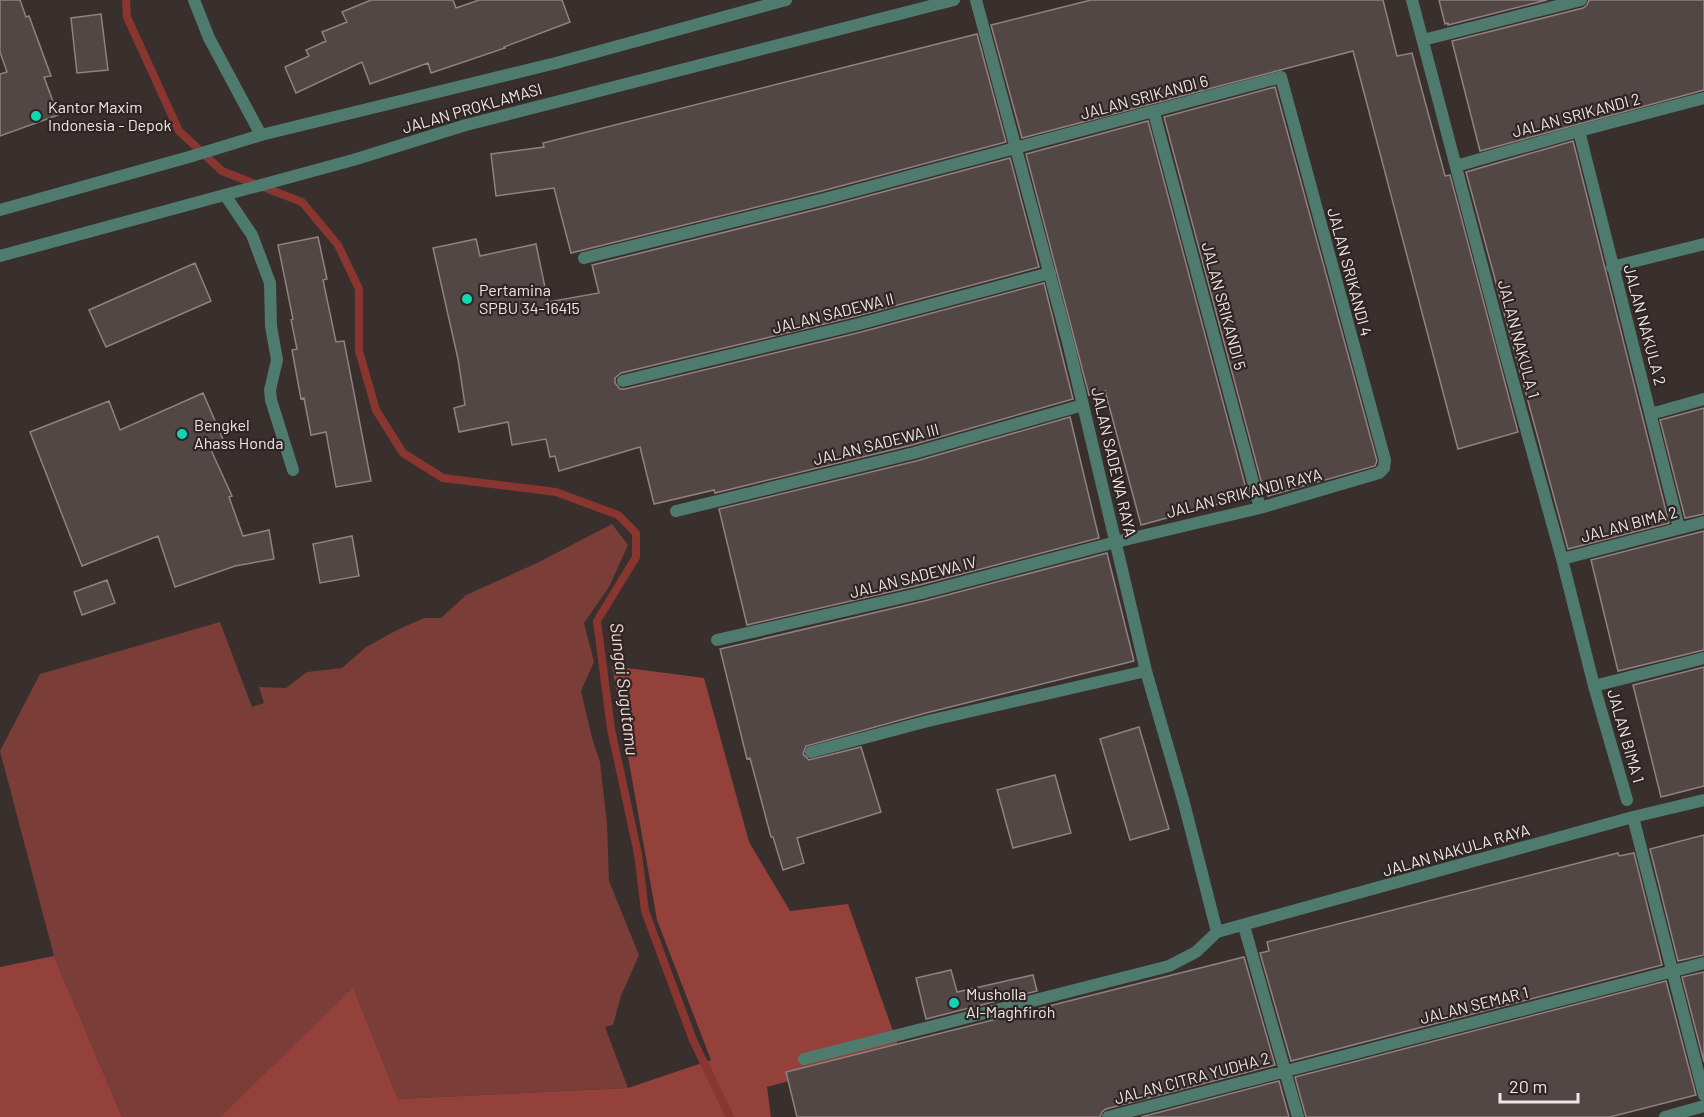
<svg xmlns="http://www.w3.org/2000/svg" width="1704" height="1117" font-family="Barlow,sans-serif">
  <rect width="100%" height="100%" fill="#392f2d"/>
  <path fill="#7a3d38" d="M 612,524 L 628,545 L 609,587 L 584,623 L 594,662 L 581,691 L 592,738 L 600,762 L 607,824 L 609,881 L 639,955 L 621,996 L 613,1025 L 605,1027 L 628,1088 L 398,1099 L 353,989 L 220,1117 L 122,1117 L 54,956 L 0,751 L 40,674 L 220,622 L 252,707 L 264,703 L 259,687 L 286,688 L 307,672 L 342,668 L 366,647 L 399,629 L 424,618 L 441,618 L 466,595 L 537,563 Z"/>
  <path fill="#95413b" d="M 612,666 L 704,678 L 749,842 L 790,911 L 848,904 L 900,1051 L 767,1087 L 771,1117 L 220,1117 L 353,988 L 398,1099 L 628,1088 L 711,1060 L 657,920 Z
    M 54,956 L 122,1117 L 0,1117 L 0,967 Z"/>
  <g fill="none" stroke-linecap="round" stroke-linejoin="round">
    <path stroke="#893631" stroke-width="8" d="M 126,0 L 127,17 L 179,131 L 222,171 L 302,202 L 338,245 L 359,289 L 359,351 L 376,410 L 403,453 L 443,478 L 556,492 L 618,515 L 636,533 L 636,557 L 597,621 L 611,729 L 638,854 L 645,911 L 693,1040 L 730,1117"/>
  </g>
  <path fill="#534746" stroke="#8f8280" stroke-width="1.5" d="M 0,0 L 20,0 L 26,17 L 29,16 L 51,76 L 44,77 L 58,115 L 0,136 L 0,74 L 7,72 L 0,52 Z
    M 371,0 L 453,0 L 456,8 L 479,0 L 562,0 L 570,22 L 504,47 L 505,48 L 431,73 L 428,63 L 370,84 L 362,62 L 296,93 L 285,67 L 309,56 L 306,50 L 326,41 L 322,32 L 347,22 L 342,12 Z
    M 1091,0 L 1383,0 L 1397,56 L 1412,53 L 1445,176 L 1450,175 L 1518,432 L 1458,449 L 1353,51 L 1022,138 L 991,25 Z
    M 1439,0 L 1547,0 L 1448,25 L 1448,23 L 1445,24 Z
    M 1589,0 L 1704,0 L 1704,90 L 1480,151 L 1452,41 L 1583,8 L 1587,5 Z
    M 101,14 L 108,70 L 77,73 L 71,18 Z
    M 977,34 L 1006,142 L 822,191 L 571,253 L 554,188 L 496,196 L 491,154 L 544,147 L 543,143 Z
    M 1275,87 L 1377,461 L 1375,466 L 1268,496 L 1267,491 L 1264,492 L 1164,117 Z
    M 1148,121 L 1248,496 L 1141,525 L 1105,391 L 1089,395 L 1026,154 Z
    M 1573,141 L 1669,523 L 1568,549 L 1466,172 Z
    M 1010,158 L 1039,267 L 857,316 L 621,373 L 615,378 L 615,383 L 620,389 L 625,389 L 861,332 L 1044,283 L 1073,399 L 912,445 L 715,493 L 714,490 L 654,504 L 640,447 L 559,471 L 555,456 L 550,457 L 546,439 L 512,445 L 508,422 L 459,432 L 454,408 L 465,405 L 458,359 L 433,248 L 476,239 L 480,256 L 536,244 L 548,302 L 599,293 L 592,265 L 826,207 Z
    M 318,237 L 327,279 L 323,280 L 336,342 L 344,341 L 371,481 L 336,487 L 326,432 L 311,435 L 304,398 L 301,399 L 292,350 L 297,349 L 291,320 L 293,319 L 278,245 Z
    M 195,263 L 211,301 L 106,347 L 89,310 Z
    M 203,393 L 225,444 L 211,450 L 232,496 L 229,497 L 243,536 L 269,530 L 274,559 L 235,566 L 175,587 L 158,536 L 82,566 L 30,432 L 109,401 L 120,430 Z
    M 1704,408 L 1704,514 L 1685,518 L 1660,420 Z
    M 1070,417 L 1099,538 L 920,585 L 747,625 L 719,509 L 916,461 Z
    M 1704,531 L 1704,650 L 1618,671 L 1591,560 Z
    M 352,536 L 359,576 L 320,583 L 313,544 Z
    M 1107,553 L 1134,661 L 926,713 L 806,746 L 803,754 L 809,760 L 861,747 L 881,812 L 797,838 L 804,863 L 783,870 L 773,837 L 771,837 L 750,758 L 747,759 L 720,649 L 924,601 Z
    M 107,580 L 115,603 L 82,615 L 74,592 Z
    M 1704,667 L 1704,786 L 1661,797 L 1633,685 Z
    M 1139,727 L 1169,829 L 1130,840 L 1100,739 Z
    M 1055,775 L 1071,833 L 1013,848 L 997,790 Z
    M 1704,835 L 1704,955 L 1678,961 L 1650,849 Z
    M 1618,853 L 1619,856 L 1634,853 L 1662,965 L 1291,1061 L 1260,953 L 1269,951 L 1267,942 Z
    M 1244,957 L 1275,1065 L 1106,1109 L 1102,1112 L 1100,1117 L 797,1117 L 786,1072 Z
    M 951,970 L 957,992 L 1033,975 L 1037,991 L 926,1019 L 916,978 Z
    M 1704,972 L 1704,1062 L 1682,977 Z
    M 1666,981 L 1696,1095 L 1610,1117 L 1306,1117 L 1295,1077 Z
    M 1279,1081 L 1289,1117 L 1141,1117 Z"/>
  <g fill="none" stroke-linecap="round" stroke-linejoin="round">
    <path stroke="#4f7b6f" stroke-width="12" d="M 194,0 L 209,38 L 261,135
      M 976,0 L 1069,346 L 1146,671 L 1184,803 L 1217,932
      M 1412,0 L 1504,349 L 1562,559 L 1594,686
      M 1423,40 L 1581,0
      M 1154,113 L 1260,508
      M 1579,131 L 1679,528
      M 1456,166 L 1579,131 L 1704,98
      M 225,195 L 252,235 L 270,283 L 271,326 L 277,360 L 270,390 L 271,400 L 293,470
      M 584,258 L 824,199 L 1281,77 L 1385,460 L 1384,468 L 1379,473 L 1260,508 L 1116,542 L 922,593 L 717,640
      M 1612,267 L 1704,244
      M 623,381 L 859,324 L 1050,273
      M 1651,414 L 1704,399
      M 676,511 L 914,453 L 1083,405
      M 1562,559 L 1704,522
      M 811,752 L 928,721 L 1146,671
      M 1627,800 L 1594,686 L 1704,658
      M 1633,817 L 1704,1095
      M 1244,926 L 1298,1117
      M 804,1059 L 1169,966 L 1196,952 L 1217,932 L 1633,817 L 1704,800
      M 1108,1117 L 1704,963
      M 1665,1117 L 1704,1106"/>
    <path stroke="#4f7b6f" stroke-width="12" d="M 0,210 L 189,157 L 261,135 L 556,63 L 786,0
      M 0,256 L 353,160 L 466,125 L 954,0"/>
  </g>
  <g fill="#13d5b3" stroke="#2f2524" stroke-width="2">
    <circle cx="36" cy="116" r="6"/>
    <circle cx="467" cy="299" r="6"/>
    <circle cx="182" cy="434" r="6"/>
    <circle cx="954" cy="1003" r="6"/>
  </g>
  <g text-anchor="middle" stroke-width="4.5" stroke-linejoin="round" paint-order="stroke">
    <g font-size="16" fill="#eee7e6" stroke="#2f2524">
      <text transform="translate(1144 97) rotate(-15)" y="6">JALAN SRIKANDI 6</text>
      <text transform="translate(472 108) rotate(-16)" y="6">JALAN PROKLAMASI</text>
      <text transform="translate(1576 115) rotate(-15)" y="6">JALAN SRIKANDI 2</text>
      <text transform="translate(1350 272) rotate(75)" y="6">JALAN SRIKANDI 4</text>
      <text transform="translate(1224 306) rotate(75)" y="6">JALAN SRIKANDI 5</text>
      <text transform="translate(833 313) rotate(-14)" y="6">JALAN SADEWA II</text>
      <text transform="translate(1645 325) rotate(75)" y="6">JALAN NAKULA 2</text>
      <text transform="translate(1519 339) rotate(75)" y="6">JALAN NAKULA 1</text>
      <text transform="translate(876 444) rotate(-14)" y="6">JALAN SADEWA III</text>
      <text transform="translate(1114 462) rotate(77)" y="6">JALAN SADEWA RAYA</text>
      <text transform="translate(1244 493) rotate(-14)" y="6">JALAN SRIKANDI RAYA</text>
      <text transform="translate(1629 524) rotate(-15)" y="6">JALAN BIMA 2</text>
      <text transform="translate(913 577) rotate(-14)" y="6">JALAN SADEWA IV</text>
      <text transform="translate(1626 736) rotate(74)" y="6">JALAN BIMA 1</text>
      <text transform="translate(1456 850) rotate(-16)" y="6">JALAN NAKULA RAYA</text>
      <text transform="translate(1474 1005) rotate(-14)" y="6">JALAN SEMAR 1</text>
      <text transform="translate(1192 1078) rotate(-15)" y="6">JALAN CITRA YUDHA 2</text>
    </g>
    <g font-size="16" fill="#eee7e6" stroke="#2f2524" text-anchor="start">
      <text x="48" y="113">Kantor Maxim<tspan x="48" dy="18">Indonesia - Depok</tspan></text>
      <text x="479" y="296">Pertamina<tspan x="479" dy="18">SPBU 34-16415</tspan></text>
      <text x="194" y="431">Bengkel<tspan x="194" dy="18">Ahass Honda</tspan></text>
      <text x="966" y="1000">Musholla<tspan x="966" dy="18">Al-Maghfiroh</tspan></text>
    </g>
    <g font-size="18" font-style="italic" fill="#efd6d3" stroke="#2f2524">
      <text transform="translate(624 689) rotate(83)" y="6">Sungai Sugutamu</text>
    </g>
  </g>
  <path d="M1500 1093v9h78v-9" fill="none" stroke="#eee7e6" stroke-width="3"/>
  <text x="1509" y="1093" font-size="18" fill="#eee7e6" stroke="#2f2524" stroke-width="4.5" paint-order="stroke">20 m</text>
</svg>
